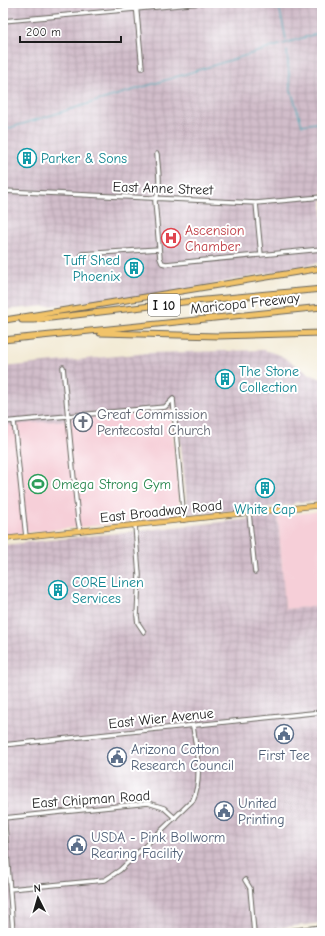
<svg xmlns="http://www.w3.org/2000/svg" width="325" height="936" font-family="'Comic Neue',sans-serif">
  <defs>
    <pattern id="industrial-grid" width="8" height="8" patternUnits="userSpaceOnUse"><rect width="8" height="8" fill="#d1bdca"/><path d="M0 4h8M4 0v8" fill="none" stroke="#b3a2ad"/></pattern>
  </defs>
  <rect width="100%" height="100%" fill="#fff"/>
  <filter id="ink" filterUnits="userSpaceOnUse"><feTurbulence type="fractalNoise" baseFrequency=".025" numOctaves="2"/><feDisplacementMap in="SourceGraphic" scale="8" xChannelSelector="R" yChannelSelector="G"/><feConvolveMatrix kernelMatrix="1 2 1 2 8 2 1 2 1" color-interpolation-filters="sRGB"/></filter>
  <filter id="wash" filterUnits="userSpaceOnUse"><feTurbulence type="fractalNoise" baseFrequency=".012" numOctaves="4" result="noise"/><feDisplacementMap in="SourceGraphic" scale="16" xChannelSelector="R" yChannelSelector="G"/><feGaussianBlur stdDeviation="0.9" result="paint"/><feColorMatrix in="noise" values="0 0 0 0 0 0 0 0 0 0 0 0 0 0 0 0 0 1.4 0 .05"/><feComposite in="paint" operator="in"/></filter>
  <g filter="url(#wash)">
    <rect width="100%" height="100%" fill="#f3ebd6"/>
    <path fill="#f6cfd8" d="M 168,410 L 171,412 L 180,511 L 179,515 L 177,517 L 3,535 L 3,425 Z
      M 322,511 L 322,606 L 285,609 L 278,516 Z"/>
    <path fill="url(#industrial-grid)" d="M 3,3 L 322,3 L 322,262 L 155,296 L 3,310 Z
      M 264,350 L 280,355 L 309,374 L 322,379 L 322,502 L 297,502 L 292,505 L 191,515 L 188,513 L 177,409 L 3,426 L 3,367 L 148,353 Z
      M 278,516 L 285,609 L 322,606 L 322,923 L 233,933 L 3,933 L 3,545 Z"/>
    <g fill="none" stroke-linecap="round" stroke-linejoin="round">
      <path stroke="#3fafbb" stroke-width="1" d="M 277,3 L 280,11 L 286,39
        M 287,51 L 290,87 L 302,125 L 322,122
        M 3,130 L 322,32"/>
    </g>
  </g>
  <g filter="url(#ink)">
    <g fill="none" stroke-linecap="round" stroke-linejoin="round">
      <g stroke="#67645d" stroke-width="5.5">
        <path id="minor" d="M 136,3 L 142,68
          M 3,21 L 201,3
          M 157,154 C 158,169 162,188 155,201 L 160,258 L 162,263 L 166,264 L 322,249
          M 3,191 L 256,203 L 322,197
          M 256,203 L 261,255
          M 82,254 L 159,249
          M 63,367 L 78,520 L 80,531
          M 173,399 L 184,520
          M 14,421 L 26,537
          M 3,422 L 165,407 L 173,399
          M 249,513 L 255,572
          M 135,525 L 139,575 L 137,616 L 138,623 L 144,632
          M 3,745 L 322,712
          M 3,799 L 13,933
          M 4,818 L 148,803 L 164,808 L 175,818
          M 245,880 L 250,888 L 254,933
          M 10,889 L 105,880 L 120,870 L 193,800 C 203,778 196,750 193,726
          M 271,933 L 322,927"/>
      </g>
      <g stroke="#67645d" stroke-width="6">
        <path id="major" d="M 3,539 L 322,505"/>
      </g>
      <g stroke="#67645d" stroke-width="7">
        <path id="highway" d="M 5,320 L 322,268
          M 22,320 L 34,320 L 184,302 L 322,289
          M 100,333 L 218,336 L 322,333
          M 3,340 L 322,307"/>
      </g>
      <use href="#minor" stroke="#fff" stroke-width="3.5"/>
      <use href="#major" stroke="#f1c369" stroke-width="4.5"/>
      <use href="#highway" stroke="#f1c369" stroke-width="5"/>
    </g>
  </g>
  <defs>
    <g id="building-ring" transform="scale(1)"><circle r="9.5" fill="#fff" stroke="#0f9aa8" stroke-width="1.5"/><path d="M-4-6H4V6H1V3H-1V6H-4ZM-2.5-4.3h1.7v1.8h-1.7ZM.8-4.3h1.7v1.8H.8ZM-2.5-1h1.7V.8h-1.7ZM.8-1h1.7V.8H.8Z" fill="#0f9aa8"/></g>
    <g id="hospital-ring" transform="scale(1)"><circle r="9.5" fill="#fff" stroke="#e0444e" stroke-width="1.5"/><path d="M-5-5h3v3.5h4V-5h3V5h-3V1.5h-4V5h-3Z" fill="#e0444e"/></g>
    <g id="church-ring" transform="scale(1)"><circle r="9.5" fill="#fff" stroke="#6b7280" stroke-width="1.5"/><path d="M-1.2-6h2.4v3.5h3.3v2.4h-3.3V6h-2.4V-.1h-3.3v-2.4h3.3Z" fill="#6b7280"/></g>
    <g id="stadium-ring" transform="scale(1)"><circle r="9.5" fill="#fff" stroke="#2e9e5b" stroke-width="1.5"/><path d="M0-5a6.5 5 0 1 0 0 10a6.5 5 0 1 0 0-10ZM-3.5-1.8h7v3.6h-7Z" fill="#2e9e5b"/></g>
    <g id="civic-ring" transform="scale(1)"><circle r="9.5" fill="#fff" stroke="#5c6f8a" stroke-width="1.5"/><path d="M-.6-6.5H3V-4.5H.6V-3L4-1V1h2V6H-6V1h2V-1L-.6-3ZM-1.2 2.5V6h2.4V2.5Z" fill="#5c6f8a"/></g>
  </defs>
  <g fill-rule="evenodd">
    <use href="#building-ring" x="27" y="158"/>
    <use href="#hospital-ring" x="171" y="238"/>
    <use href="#building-ring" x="134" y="268"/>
    <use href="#building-ring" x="225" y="379"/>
    <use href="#church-ring" x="83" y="422"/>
    <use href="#stadium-ring" x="38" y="484"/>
    <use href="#building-ring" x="265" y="488"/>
    <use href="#building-ring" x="58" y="590"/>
    <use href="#civic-ring" x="284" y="734"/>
    <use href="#civic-ring" x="117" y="757"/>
    <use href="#civic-ring" x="224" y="811"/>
    <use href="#civic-ring" x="77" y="845"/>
  </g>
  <g text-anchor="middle" stroke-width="4" stroke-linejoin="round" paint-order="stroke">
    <rect fill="#fff" stroke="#606060" stroke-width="1" x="148" y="294" width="32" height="22" rx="3"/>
    <g font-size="13" font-weight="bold" fill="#1c1c1c">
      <text x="164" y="310">I 10</text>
    </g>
    <g font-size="14" fill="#0d838f" stroke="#fff" text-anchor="start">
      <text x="41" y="163">Parker &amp; Sons</text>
      <text x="120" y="265" text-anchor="end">Tuff Shed<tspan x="120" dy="16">Phoenix</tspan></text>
      <text x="239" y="376">The Stone<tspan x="239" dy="16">Collection</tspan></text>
      <text x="265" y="514" text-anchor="middle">White Cap</text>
      <text x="72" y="587">CORE Linen<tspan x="72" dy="16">Services</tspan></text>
    </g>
    <g font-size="14" fill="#1c1c1c" stroke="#fff">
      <text transform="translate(163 188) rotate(2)" y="5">East Anne Street</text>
      <text transform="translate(245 303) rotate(-6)" y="5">Maricopa Freeway</text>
      <text transform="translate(161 511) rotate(-6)" y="5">East Broadway Road</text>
      <text transform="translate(161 718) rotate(-6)" y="5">East Wier Avenue</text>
      <text transform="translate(91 799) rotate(-4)" y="5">East Chipman Road</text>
    </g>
    <g font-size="14" fill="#be3a42" stroke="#fff" text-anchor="start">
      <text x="185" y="235">Ascension<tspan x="185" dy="16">Chamber</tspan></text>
    </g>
    <g font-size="14" fill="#5b616d" stroke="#fff" text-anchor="start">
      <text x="97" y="419">Great Commission<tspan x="97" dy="16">Pentecostal Church</tspan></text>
    </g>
    <g font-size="14" fill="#27864d" stroke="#fff" text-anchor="start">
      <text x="52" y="489">Omega Strong Gym</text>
    </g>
    <g font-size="14" fill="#4e5e75" stroke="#fff" text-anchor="start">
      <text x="131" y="754">Arizona Cotton<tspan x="131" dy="16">Research Council</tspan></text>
      <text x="284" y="760" text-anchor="middle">First Tee</text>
      <text x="238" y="808">United<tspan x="238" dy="16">Printing</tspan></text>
      <text x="91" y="842">USDA - Pink Bollworm<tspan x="91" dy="16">Rearing Facility</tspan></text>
    </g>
  </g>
  <rect width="325" height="936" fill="none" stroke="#fff" stroke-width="16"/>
  <g transform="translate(38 898) rotate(355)" stroke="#ffffff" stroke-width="3" paint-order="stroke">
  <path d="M0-3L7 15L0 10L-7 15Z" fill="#1c1c1c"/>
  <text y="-6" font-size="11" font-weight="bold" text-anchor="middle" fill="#1c1c1c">N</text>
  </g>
  <path d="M20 36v6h101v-6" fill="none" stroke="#1c1c1c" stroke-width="2"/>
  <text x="26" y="36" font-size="12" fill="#1c1c1c" stroke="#ffffff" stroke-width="3" paint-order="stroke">200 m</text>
</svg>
